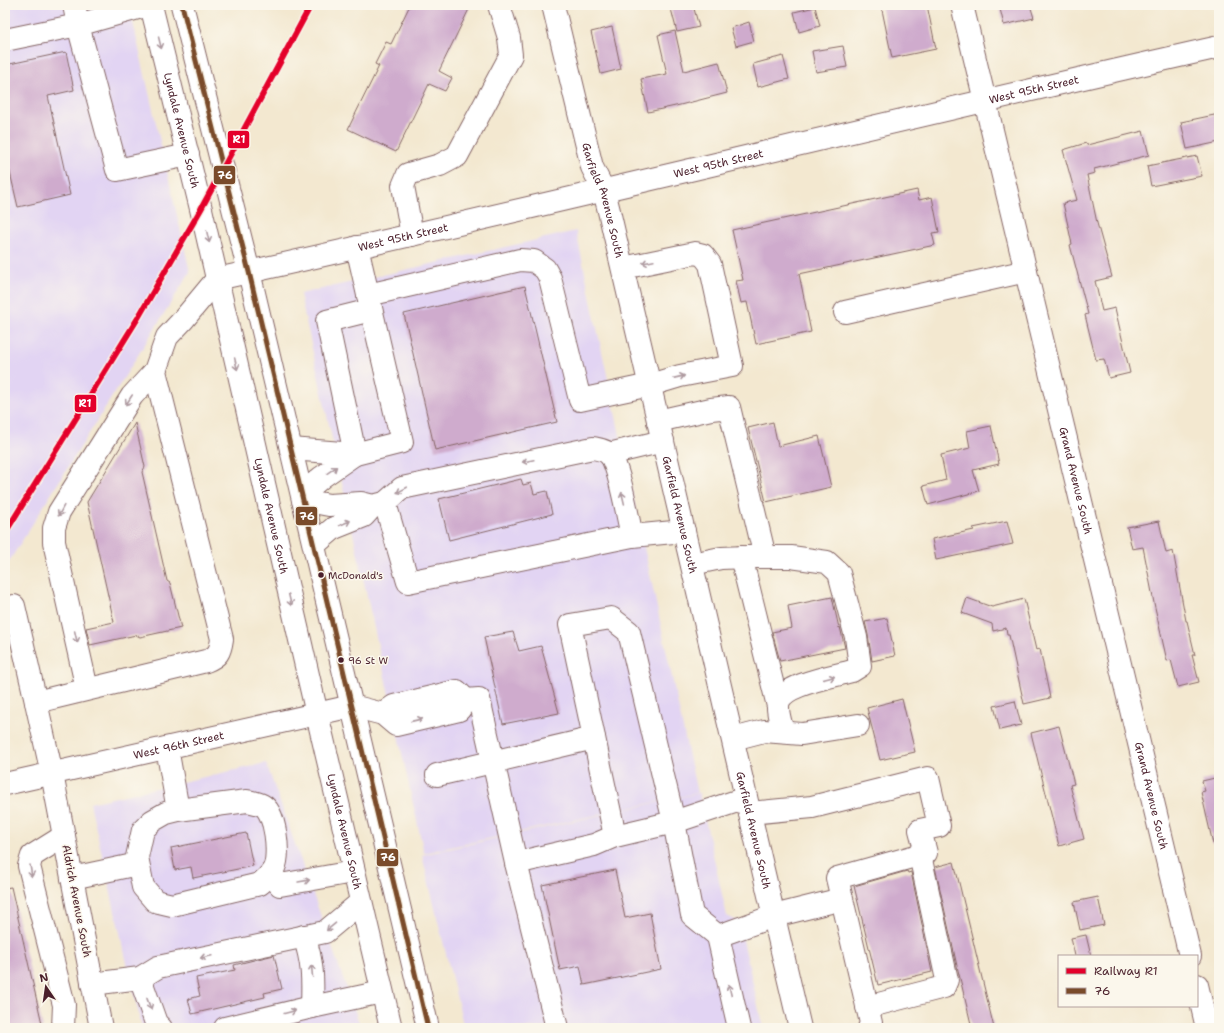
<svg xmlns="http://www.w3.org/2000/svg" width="1224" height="1033" font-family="'Shantell Sans',sans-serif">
  <rect width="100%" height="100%" fill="#fbf7ec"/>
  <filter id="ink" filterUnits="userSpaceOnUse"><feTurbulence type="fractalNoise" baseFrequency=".025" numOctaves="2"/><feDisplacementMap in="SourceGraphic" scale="8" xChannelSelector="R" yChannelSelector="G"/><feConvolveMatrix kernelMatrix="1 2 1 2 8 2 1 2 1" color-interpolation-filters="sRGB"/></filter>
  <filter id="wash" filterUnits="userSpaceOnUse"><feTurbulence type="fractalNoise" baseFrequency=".012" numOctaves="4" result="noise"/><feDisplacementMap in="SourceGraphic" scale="16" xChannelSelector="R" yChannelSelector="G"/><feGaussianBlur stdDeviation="0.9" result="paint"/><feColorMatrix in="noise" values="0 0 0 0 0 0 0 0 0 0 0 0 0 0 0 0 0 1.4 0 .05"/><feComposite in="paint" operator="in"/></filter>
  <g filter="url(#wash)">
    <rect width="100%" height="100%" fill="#f3e8d0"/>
    <path fill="#e2d4f3" d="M 5,5 L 129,5 L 190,272 L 5,568 Z
      M 576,231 L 697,793 L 424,853 L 300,294 Z
      M 266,763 L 361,1028 L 142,1028 L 90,803 Z
      M 699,793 L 727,916 L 739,922 L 763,1028 L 464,1028 L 422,855 Z"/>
    <g id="blocks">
      <path fill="#cfabcd" d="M 410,5 L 471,5 L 439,71 L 452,78 L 445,91 L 429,84 L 396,152 L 348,129 L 379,66 L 375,64 L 386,42 L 391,44 Z
        M 670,5 L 693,5 L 699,27 L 677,32 Z
        M 881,5 L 927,5 L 936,49 L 892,58 Z
        M 999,5 L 1030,5 L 1034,18 L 1004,25 Z
        M 815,7 L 820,26 L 799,32 L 794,12 Z
        M 749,22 L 754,41 L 736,46 L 731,28 Z
        M 612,27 L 621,69 L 601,74 L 591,32 Z
        M 675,31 L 684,71 L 719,62 L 727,93 L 680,105 L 648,112 L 641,79 L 667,74 L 658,35 Z
        M 843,46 L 847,67 L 816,72 L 812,51 Z
        M 66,52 L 74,90 L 48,96 L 70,195 L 18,207 L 5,151 L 5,65 Z
        M 783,56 L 789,79 L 758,87 L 753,64 Z
        M 1219,114 L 1219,142 L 1187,149 L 1181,122 Z
        M 1143,131 L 1149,155 L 1094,169 L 1095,173 L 1087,175 L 1097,223 L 1112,277 L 1095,281 L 1102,311 L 1115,308 L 1130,373 L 1109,378 L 1104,359 L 1096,360 L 1085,315 L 1088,314 L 1070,245 L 1072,244 L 1063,203 L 1077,200 L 1063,150 L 1086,143 L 1087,145 Z
        M 1197,156 L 1202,176 L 1151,186 L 1147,166 Z
        M 917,190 L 919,200 L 932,197 L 939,232 L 932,233 L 935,245 L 799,274 L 811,332 L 756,344 L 747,302 L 741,303 L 736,281 L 743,280 L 732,230 Z
        M 525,286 L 557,422 L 435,450 L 404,314 Z
        M 773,422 L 778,446 L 819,436 L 831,487 L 766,502 L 748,428 Z
        M 135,423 L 145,467 L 142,472 L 167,581 L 170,583 L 181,628 L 140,637 L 136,635 L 90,645 L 86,628 L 114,622 L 87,502 Z
        M 991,426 L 999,464 L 973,470 L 979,491 L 928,505 L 923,486 L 946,480 L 941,455 L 970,448 L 967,431 Z
        M 521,479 L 523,485 L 531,483 L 534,494 L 547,491 L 552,514 L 449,540 L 439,499 Z
        M 1007,521 L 1013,544 L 936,560 L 932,539 L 974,530 L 973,528 Z
        M 1159,521 L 1166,553 L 1173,551 L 1186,621 L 1187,621 L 1195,655 L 1192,655 L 1199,682 L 1178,687 L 1171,660 L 1167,661 L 1154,603 L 1143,547 L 1132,549 L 1127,527 Z
        M 832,597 L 839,628 L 840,627 L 845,648 L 780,661 L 772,632 L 792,628 L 788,606 Z
        M 967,598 L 992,607 L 1024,599 L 1036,650 L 1040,649 L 1050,698 L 1024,704 L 1009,635 L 1007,635 L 1006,628 L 993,631 L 992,624 L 962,613 Z
        M 887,618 L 895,656 L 872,661 L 868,635 L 865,622 Z
        M 513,632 L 519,651 L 541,646 L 559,713 L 503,724 L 484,637 Z
        M 902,699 L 915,752 L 880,760 L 867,708 Z
        M 1015,701 L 1021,725 L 1000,730 L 994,706 Z
        M 1059,726 L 1074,784 L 1070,785 L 1084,839 L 1059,846 L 1031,733 Z
        M 1219,777 L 1219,843 L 1213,844 L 1201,792 L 1205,791 L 1202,781 Z
        M 246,833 L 253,866 L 193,878 L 191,867 L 175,870 L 171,848 Z
        M 954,862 L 994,1028 L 972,1028 L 957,966 L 935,867 Z
        M 615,870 L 625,918 L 650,913 L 661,969 L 584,985 L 580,966 L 560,970 L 542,885 Z
        M 907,871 L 908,873 L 911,872 L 932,972 L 878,985 L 854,886 Z
        M 11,887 L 43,1028 L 5,1028 L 5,888 Z
        M 1098,897 L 1104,925 L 1080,930 L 1074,902 Z
        M 1086,935 L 1091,956 L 1075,956 L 1071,938 Z
        M 274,955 L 282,989 L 264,993 L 265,997 L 192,1014 L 188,999 L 200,996 L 196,978 L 235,970 L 234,965 Z"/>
    </g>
  </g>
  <g filter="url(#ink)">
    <use href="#blocks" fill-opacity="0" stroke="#856565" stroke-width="1"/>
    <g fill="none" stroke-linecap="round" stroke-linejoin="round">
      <g stroke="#856565" stroke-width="24">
        <g id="minor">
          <path d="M 149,5 L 78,25 L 117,170 L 188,155"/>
          <path id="s1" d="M 553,5 L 592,167 L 604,191 L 609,211 L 800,1028"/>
          <path id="s2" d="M 962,5 L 1190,956"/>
          <path d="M 5,40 L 78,25 L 74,5"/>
          <path d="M 412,235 L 403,186 L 408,174 L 440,165 L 457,156 L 511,55 L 509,38 L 499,5"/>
          <path d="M 357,247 L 368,295 L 520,260 L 534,261 L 545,269 L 550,278 L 580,400 L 650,385 L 680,376 L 732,366 L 710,264 L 703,255 L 695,253 L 623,268"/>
          <path d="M 368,295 L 402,442 L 355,454 L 327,321 L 371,310"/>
          <path d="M 845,312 L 1026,271"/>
          <path d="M 658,421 L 711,409 L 729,407 L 765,557"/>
          <path d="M 291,449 L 355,454 L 322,477 L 302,494"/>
          <path d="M 609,454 L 663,441"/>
          <path d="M 303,500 L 329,505 L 361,503 L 373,506 L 364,516 L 334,528 L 314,545"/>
          <path d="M 385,503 L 402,488 L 593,448 C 598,449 606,450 610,455 C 619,466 628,519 632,536"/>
          <path d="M 373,506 L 385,503 L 408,582 L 632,536 L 684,531"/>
          <path d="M 741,557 L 778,706"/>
          <path d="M 692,564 L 721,558 L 747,557 L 791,557 L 827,562 L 839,573 L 856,637 L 860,666 L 852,671 C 835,676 782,684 778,704 C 777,712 781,724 783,732"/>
          <path d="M 14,606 L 36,702"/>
          <path d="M 611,618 L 629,632 L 674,822 L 615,836 L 570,625 Z"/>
          <path d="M 87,689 L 54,542 L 54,528 L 59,512 L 132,396 L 155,371"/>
          <path d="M 466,700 L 479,699 L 516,863 L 557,1028"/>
          <path d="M 733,739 L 764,731 L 802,734 L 858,725"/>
          <path d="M 167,748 L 178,810"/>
          <path d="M 437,775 L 594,738"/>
          <path id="s3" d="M 5,784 L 352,706 L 383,714 L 396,725 L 459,710 L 466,700 L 457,691 L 394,706 L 383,714"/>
          <path d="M 247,801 C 252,802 258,803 262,805 C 276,812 280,855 274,868 C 271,875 265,879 260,884 L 172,905 L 155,901 L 143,887 L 137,857 L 143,830 L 152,821 L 166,813 L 178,810 Z"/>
          <path d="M 750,813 L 812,807 L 928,778 L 939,826 L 920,830 L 926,853 L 837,878 L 842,899"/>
          <path d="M 516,863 L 594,845 L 615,836"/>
          <path d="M 271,874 L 280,885 L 353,872"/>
          <path d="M 72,878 L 138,864"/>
          <path d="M 304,936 C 313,963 313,979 312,1007"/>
          <path d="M 718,936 L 692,915 L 674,822 L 746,798"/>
          <path d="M 140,978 L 156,1023 L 161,1028"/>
          <path d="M 92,984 L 140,978 L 158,967 L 325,932 L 361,902"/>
          <path d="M 1197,985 L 1207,1028"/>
          <path d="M 867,1007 L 944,987 L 947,980 L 920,855"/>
          <path d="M 63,1028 L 64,1005 L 29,866 L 32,856 L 64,836"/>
          <path id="s4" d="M 101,1028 L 52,774 L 36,702 L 206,661 C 218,656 220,653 222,639 L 155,371 L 167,337 L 183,320 L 217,279 C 552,205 885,122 1219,47"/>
          <path d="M 225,1028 L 312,1007 L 382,992"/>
          <path d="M 739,1028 L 718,936 L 774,916 L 842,899 L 871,1023 L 869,1028"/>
        </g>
      </g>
      <g stroke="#856565" stroke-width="24">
        <g id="major">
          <path id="s5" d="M 151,5 L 201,209 L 317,714 L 391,1028"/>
          <path d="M 182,5 L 249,272 L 428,1028"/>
        </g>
      </g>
      <use href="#minor" stroke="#fff" stroke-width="22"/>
      <use href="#major" stroke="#fff" stroke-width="22"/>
      <g stroke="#fbf7ec" stroke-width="8">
        <path id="bus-1" d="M 182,5 L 249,272 L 428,1028"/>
      </g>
      <use href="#bus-1" stroke="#7a4b2a" stroke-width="5"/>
      <g stroke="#fbf7ec" stroke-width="9">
        <path id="rail-1" d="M 5,533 L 138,318 L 201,209 L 311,5"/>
      </g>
      <use href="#rail-1" stroke="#e4002b" stroke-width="6"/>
    </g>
    <defs><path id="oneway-shaft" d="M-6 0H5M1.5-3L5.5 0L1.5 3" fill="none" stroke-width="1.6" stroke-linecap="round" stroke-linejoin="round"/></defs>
    <g stroke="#ae9aa0">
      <use href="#oneway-shaft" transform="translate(160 43) rotate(76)"/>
      <use href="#oneway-shaft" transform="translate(208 237) rotate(77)"/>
      <use href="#oneway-shaft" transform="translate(648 262) rotate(168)"/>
      <use href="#oneway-shaft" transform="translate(236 364) rotate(77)"/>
      <use href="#oneway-shaft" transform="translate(679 377) rotate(-13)"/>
      <use href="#oneway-shaft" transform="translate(129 400) rotate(123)"/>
      <use href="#oneway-shaft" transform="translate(528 461) rotate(168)"/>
      <use href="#oneway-shaft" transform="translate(332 470) rotate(-35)"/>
      <use href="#oneway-shaft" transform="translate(402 490) rotate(152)"/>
      <use href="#oneway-shaft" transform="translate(623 498) rotate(-103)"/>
      <use href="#oneway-shaft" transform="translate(61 511) rotate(118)"/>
      <use href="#oneway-shaft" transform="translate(345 523) rotate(-24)"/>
      <use href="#oneway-shaft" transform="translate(290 600) rotate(77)"/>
      <use href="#oneway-shaft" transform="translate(76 637) rotate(77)"/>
      <use href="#oneway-shaft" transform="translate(829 678) rotate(-15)"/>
      <use href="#oneway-shaft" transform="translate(417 720) rotate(-13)"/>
      <use href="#oneway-shaft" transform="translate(31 871) rotate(81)"/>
      <use href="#oneway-shaft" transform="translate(304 881) rotate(-10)"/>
      <use href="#oneway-shaft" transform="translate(331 927) rotate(140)"/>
      <use href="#oneway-shaft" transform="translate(206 957) rotate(168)"/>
      <use href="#oneway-shaft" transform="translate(312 971) rotate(-95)"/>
      <use href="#oneway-shaft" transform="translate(730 990) rotate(-103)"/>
      <use href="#oneway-shaft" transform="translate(149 1004) rotate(70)"/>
      <use href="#oneway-shaft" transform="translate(290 1012) rotate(-14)"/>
    </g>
  </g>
  <g fill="#4a1f2b" stroke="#fbf7ec" stroke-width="1.5">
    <circle cx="321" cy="575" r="3.5"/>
    <circle cx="341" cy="660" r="3.5"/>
  </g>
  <g text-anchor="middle" stroke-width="3" stroke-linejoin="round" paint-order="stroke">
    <g font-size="10" fill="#4a1f2b" stroke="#fbf7ec" text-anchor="start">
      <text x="328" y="579">McDonald's</text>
      <text x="348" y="664">96 St W</text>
    </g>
    <g font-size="11" fill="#4a1f2b" stroke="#fbf7ec">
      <text dy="4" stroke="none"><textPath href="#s4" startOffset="1764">West 95th Street</textPath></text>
      <text dy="4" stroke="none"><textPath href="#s5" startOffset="129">Lyndale Avenue South</textPath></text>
      <text dy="4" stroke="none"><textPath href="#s4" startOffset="1440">West 95th Street</textPath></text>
      <text dy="4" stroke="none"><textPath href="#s1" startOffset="202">Garfield Avenue South</textPath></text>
      <text dy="4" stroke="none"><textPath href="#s4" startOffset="1116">West 95th Street</textPath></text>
      <text dy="4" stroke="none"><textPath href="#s2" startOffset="489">Grand Avenue South</textPath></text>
      <text dy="4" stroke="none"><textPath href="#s1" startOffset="526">Garfield Avenue South</textPath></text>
      <text dy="4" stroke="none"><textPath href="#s5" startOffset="525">Lyndale Avenue South</textPath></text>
      <text dy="4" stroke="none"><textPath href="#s3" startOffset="178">West 96th Street</textPath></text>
      <text dy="4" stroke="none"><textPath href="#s2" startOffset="813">Grand Avenue South</textPath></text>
      <text dy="4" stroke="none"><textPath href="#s1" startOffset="850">Garfield Avenue South</textPath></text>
      <text dy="4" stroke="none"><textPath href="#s5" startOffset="849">Lyndale Avenue South</textPath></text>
      <text transform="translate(77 901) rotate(79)" y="4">Aldrich Avenue South</text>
    </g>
  </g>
  <g stroke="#fbf7ec" stroke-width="1.5">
    <rect x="227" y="130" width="23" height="19" rx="4" fill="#e4002b"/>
    <rect x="213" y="165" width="23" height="20" rx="4" fill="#7a4b2a"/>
    <rect x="74" y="394" width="23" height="19" rx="4" fill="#e4002b"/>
    <rect x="295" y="506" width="23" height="20" rx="4" fill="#7a4b2a"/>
    <rect x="376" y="848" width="23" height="19" rx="4" fill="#7a4b2a"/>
  </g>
  <g font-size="11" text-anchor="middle" font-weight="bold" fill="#fff">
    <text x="239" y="143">R1</text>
    <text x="225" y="179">76</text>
    <text x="85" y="407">R1</text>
    <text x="307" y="520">76</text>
    <text x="388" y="861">76</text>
  </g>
  <rect width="1224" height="1033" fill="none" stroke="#fbf7ec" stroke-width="20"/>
  <rect x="1058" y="955" width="140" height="52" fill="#fbf7ec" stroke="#b4a19f"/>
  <rect x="1066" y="968" width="20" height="6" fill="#e4002b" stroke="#b4a19f"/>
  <text x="1094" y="975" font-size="12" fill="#4a1f2b">Railway R1</text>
  <rect x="1066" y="988" width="20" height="6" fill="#7a4b2a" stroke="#b4a19f"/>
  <text x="1094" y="995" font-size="12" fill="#4a1f2b">76</text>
  <g transform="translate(46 987) rotate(347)" stroke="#fbf7ec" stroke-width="3" paint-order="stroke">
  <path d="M0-3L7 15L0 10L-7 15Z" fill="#4a1f2b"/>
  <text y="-6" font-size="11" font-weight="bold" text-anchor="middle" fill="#4a1f2b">N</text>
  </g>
</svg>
